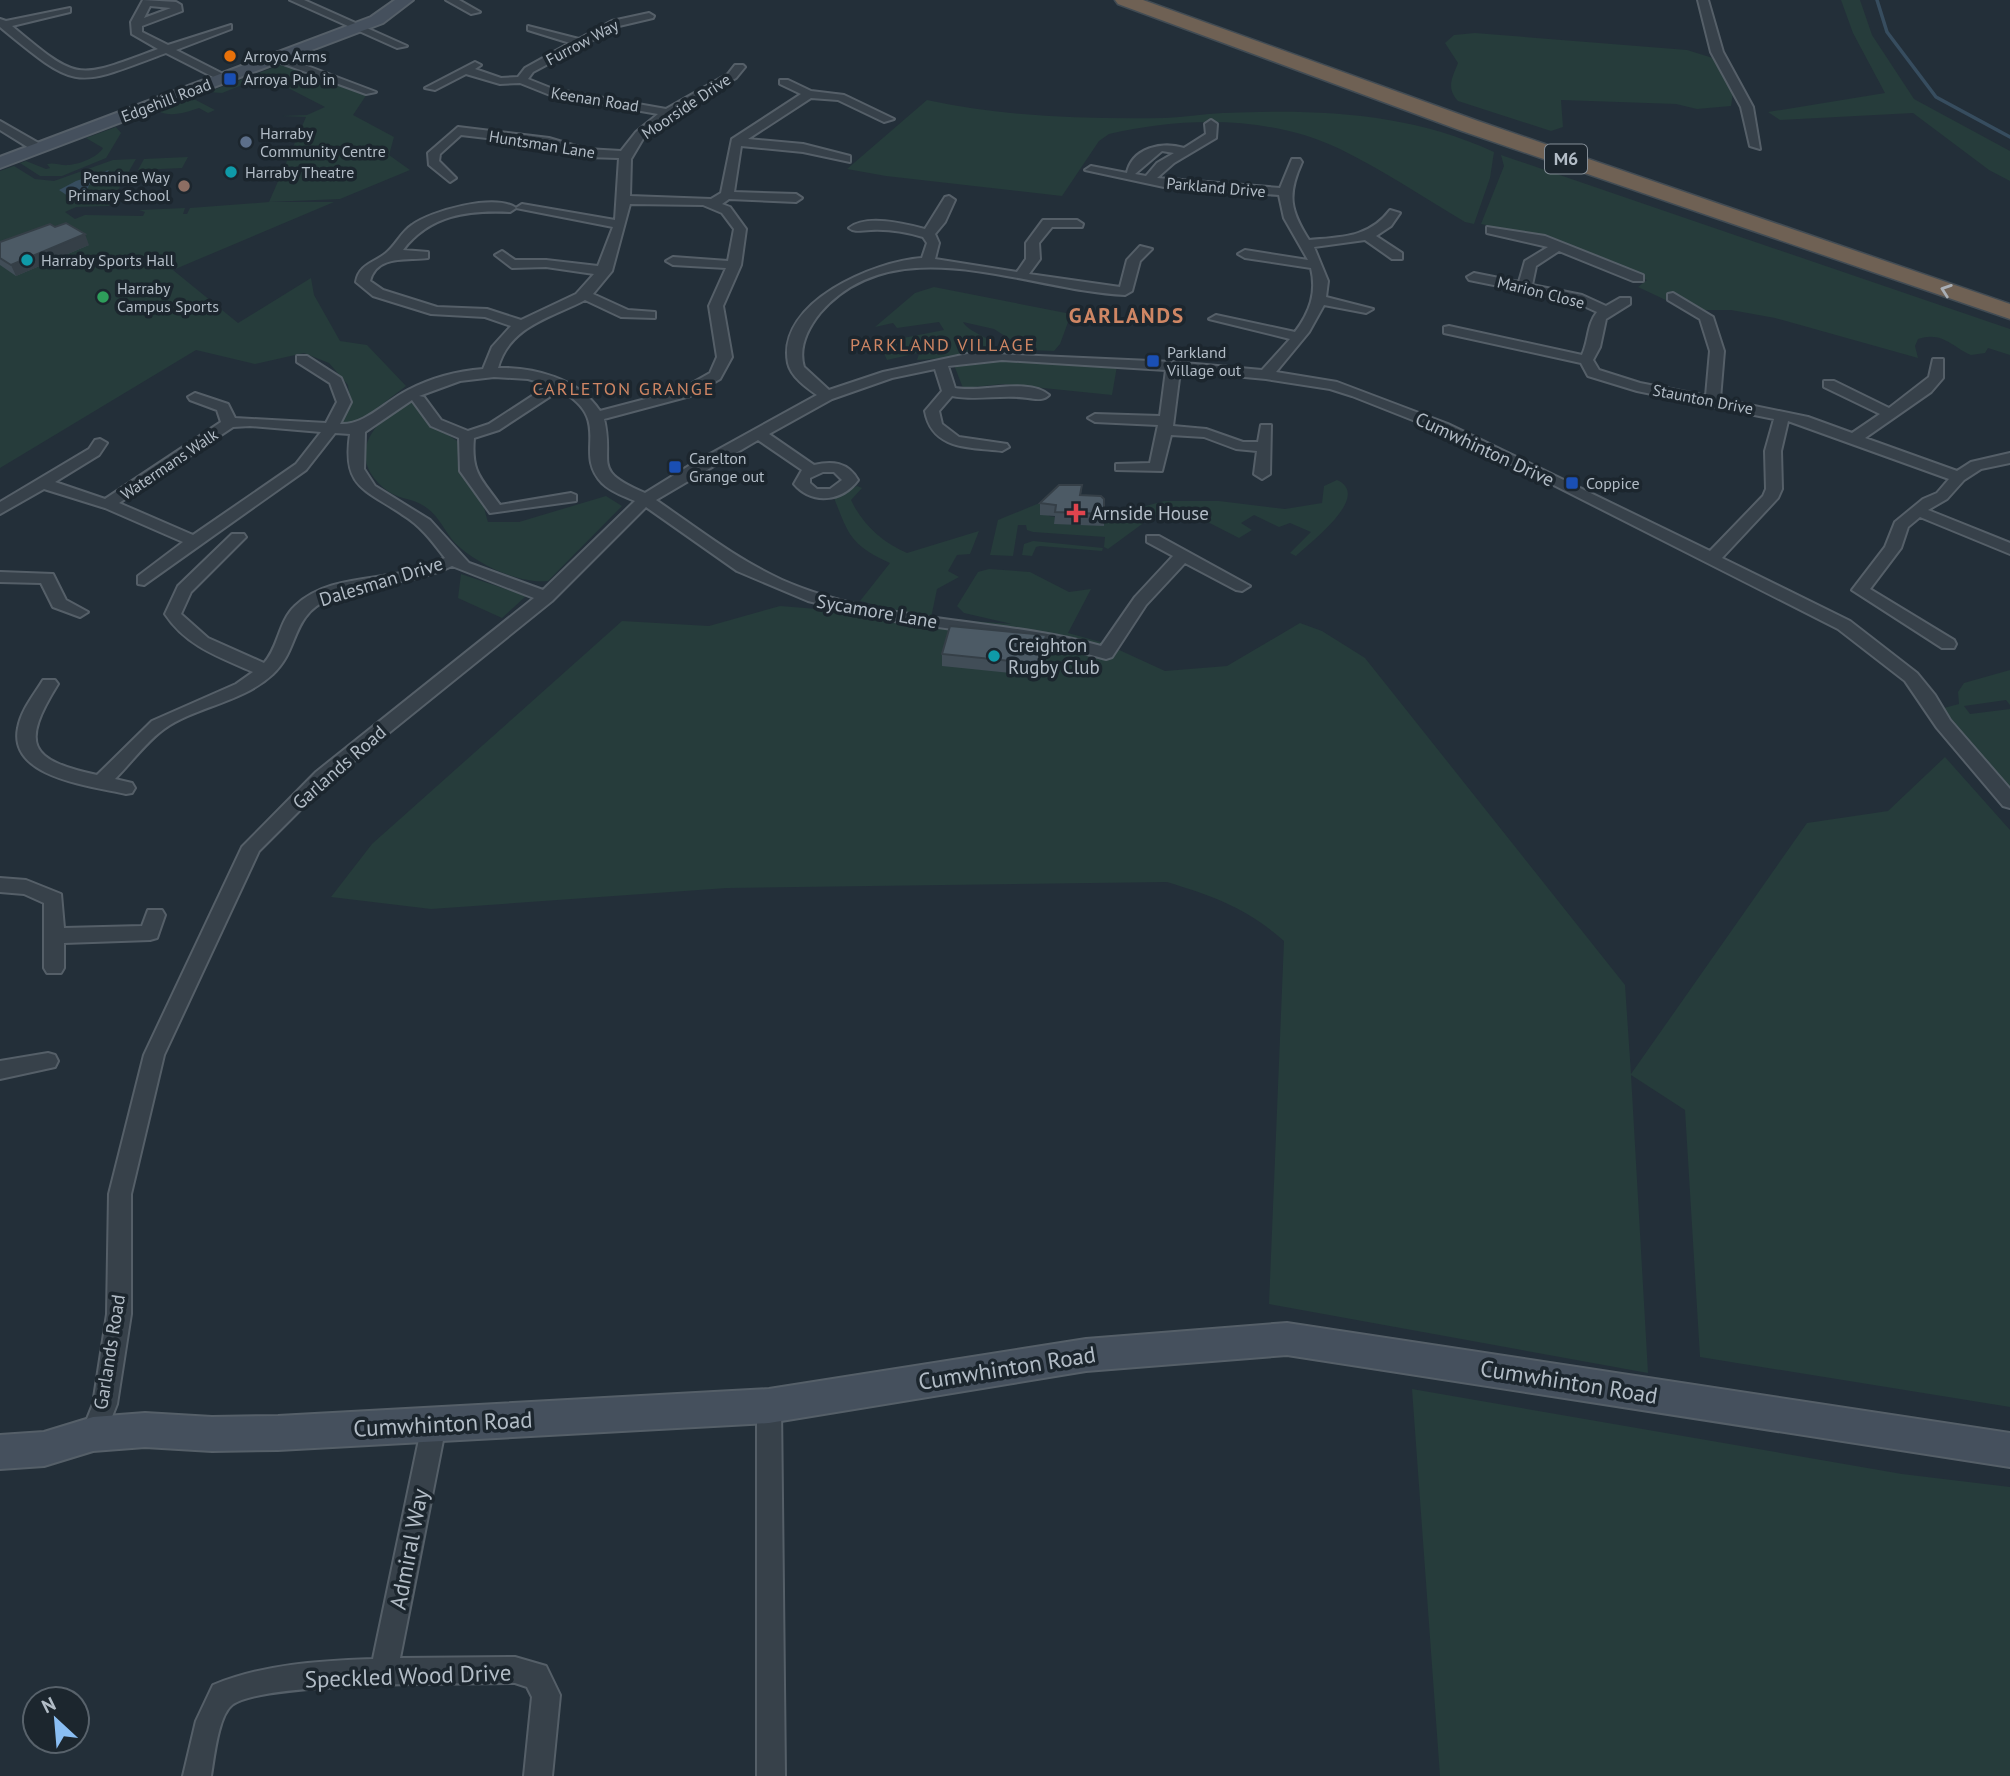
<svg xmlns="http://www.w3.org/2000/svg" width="2010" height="1776" font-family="'PT Sans',sans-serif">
  <rect width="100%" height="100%" fill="#232f39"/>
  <path fill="#263c3b" d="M 1841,0 L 1860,0 L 1872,35 L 1914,99 L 2010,151 L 2010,181 L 1989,170 L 1913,113 L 1780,120 L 1768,112 L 1885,93 L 1853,33 Z
    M 1475,33 L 1687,50 L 1716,59 L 1733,93 L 1731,106 L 1697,109 L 1676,104 L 1561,100 L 1563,127 L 1551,131 L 1458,101 C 1446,88 1452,78 1458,63 L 1445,43 L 1454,35 Z
    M 283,64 L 367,94 L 353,115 L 394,137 L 389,155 L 410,170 L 340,199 L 269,202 L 334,202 L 173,270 L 238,323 L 311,278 L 314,295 L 340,341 L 367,345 L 406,386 L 359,422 L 339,424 L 350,403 L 348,385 L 329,363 L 304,353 L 255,364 L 196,350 L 0,468 L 0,171 L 14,166 L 35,179 L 54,181 L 113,160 L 136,159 L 109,206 L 76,207 L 65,212 L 75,219 L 85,215 L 143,216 L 145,212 L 139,210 L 185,208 L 183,214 L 187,214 L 190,208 L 269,202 L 306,117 L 282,116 L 307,115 L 325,107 L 265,76 L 222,93 L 208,92 Z
    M 192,98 L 215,110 L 208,113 L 199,108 C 187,112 171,118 158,111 Z
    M 927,100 C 1004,117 1086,119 1165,118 C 1185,117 1204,114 1223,113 C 1316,109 1409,112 1494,152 L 1490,178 L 1474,224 L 1465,222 C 1423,197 1383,170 1340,149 C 1269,115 1183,117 1109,134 L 1099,141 L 1062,196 L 886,176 L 847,169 Z
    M 116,127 L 121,133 L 106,158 L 62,176 L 40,176 L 20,163 L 26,161 L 46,169 L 50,168 L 47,164 C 54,162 61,166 69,165 C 80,164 98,157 103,148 L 86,138 Z
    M 1501,155 L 2010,329 L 2010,355 L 1988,348 L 1985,353 L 1971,355 C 1951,346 1942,331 1918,339 L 1915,346 L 1918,358 L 1775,318 L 1731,310 L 1704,310 L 1670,302 L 1638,287 L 1647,280 L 1533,234 L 1481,224 L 1504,166 Z
    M 188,157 L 182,168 L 138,170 L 144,159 Z
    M 934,287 L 1071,314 L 1060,344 L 1054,351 L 1007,349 L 1013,341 L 994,329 L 963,322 C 969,333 988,335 995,347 L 993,350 L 971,356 L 917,360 L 919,354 L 935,349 L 887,360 L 881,347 L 894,344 L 893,340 L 944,330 L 939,322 L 897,328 L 893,323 L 875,327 L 915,293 Z
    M 1015,357 L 1117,366 L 1112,395 L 1003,384 L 963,388 L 954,365 Z
    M 415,400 L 432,424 L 460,443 C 452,475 465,471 479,494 C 484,502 485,514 488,522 L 519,522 L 606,496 L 622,506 L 548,581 C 519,584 476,564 455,543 C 444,531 439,515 424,506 C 414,499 400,499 389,492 C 341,457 374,417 415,400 Z
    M 1337,480 C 1373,496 1309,543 1296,556 L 1290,553 L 1311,532 L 1290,523 L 1279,527 L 1254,515 L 1241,523 L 1252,530 L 1239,538 L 1194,515 L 1211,515 L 1206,511 L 1174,511 L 1153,516 L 1108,549 L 1104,547 L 1105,537 L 1033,532 L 1027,530 L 1026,525 L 1018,525 L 1013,556 L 990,555 L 998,520 L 1042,502 L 1049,516 L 1056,517 L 1100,508 L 1127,511 L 1164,501 L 1219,501 L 1285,509 L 1322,503 L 1324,486 Z
    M 857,486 L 862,488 L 851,500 C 862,524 883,543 907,553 L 979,531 L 970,554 L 957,555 L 948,571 L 959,577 L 937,589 L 931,618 L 1012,624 L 964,613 L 957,606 L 978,572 L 989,569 L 1030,572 L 1069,592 L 1091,589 L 1068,633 L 1104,643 L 1165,671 L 1227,666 L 1300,623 L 1322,631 L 1365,658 L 1625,985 L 1631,1074 L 1807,823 L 1888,811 L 1945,757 L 2010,830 L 2010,1407 L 1700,1357 L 1685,1110 L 1631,1075 L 1648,1373 L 1269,1304 L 1284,941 C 1247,908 1213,896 1167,882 L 727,888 L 431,909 L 331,897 L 372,844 L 622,621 L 709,626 L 780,606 L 929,618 L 860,601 L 890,563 C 851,545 849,536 834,498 Z
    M 1033,541 L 1103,548 L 1102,551 L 1040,546 L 1036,547 L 1032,556 L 1022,555 L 1024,544 Z
    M 461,574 L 526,596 L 502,618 L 458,598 Z
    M 2010,670 L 2010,705 L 2006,700 L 1964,706 L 1970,714 L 2010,709 L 2010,792 L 1945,715 L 1944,708 L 1959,704 L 1958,692 L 1964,683 Z
    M 1412,1389 L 1902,1474 L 2010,1487 L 2010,1776 L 1440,1776 Z"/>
  <path fill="#374d5f" d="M 109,170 L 104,177 L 89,185 L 85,198 L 71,198 L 59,190 L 76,181 Z"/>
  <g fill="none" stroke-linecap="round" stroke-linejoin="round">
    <path stroke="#374d5f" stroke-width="3.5" d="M 1877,0 L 1887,32 L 1936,97 L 2010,137"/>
    <g stroke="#555f68" stroke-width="4">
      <path id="street" d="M 143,0 L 176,2 L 181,5 L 182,11 L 142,26 L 142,32 L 168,45 L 231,25 L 231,29 L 176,50 L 227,76 L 227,80 L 219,80 L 166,53 C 73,88 78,91 0,27 L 0,19 L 6,21 L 70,8 L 70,12 L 12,26 C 80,83 76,79 158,49 L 132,34 L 131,22 ZM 150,6 L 171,8 L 144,18 Z
        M 290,0 L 304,0 L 407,46 L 397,48 Z
        M 446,0 L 459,0 L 480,12 L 471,14 Z
        M 1698,0 L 1708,0 L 1723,52 L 1753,107 L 1760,149 L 1750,146 L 1741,107 L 1711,52 Z
        M 649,13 L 654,16 L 653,18 L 619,26 L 533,72 L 528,79 L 553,89 L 666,109 L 728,74 L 735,65 L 743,65 L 745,67 L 736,78 L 682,108 L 644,137 L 631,159 L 630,196 L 711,199 L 721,193 L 732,139 L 801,94 L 780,84 L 780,80 L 788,80 L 811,91 L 844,95 L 894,119 L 884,122 L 838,100 L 811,98 L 748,139 L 803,144 L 850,156 L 850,162 L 803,152 L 741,146 L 734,192 L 796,194 L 802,198 L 796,202 L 729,199 L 722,204 L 730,207 L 746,229 L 741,265 L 723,306 L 732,357 L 720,379 L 690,396 L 604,419 C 615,464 589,469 645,493 L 692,464 L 817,395 C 807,388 791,377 788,363 C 776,302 875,261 922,258 L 927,243 L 923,237 C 906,232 889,229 871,230 C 862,230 855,233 849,228 C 867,214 905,224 925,229 L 945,197 L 949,196 L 955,200 L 945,222 L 935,234 L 939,243 L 935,259 L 1017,272 L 1026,259 L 1026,243 L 1043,220 L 1077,220 L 1083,224 L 1082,227 L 1052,227 L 1039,243 L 1040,259 L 1029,274 L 1120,287 L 1127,260 L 1140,246 L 1152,249 L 1140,261 L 1132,291 L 1125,295 C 1028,291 896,225 820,313 C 808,328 798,347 804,367 L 829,390 L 883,372 L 972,353 L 1173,362 L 1262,370 L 1290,339 L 1209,319 L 1216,315 L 1295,332 C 1310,312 1317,293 1311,268 L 1245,258 L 1238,254 L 1245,250 L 1308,260 L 1284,218 L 1279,195 L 1164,187 L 1085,170 L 1091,166 L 1127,173 C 1132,148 1162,141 1184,148 L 1206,134 L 1205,124 L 1211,120 L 1217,124 L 1216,138 L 1174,163 L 1157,178 L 1280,188 L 1292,159 L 1300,159 L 1302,162 C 1287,195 1290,210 1309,240 C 1341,237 1369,238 1390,210 L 1400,213 L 1391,226 L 1376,236 L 1402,253 L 1402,259 L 1392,259 L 1365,240 L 1314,247 L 1328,281 L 1326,297 L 1373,309 L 1366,313 L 1324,305 L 1309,332 L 1276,372 L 1337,382 L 1448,424 L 1710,551 L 1763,496 L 1766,489 L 1765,451 L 1774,419 L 1637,391 L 1588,376 L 1581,363 L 1444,333 L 1444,327 L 1449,326 L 1582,355 C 1589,340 1587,324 1597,312 L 1573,301 L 1469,280 L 1467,277 L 1474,273 L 1519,282 L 1525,261 L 1548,247 L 1487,233 L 1487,227 L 1545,236 L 1643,275 L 1643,281 L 1633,281 L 1559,251 L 1536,266 L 1532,285 L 1582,295 L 1606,306 L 1620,298 L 1630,298 L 1630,304 L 1606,319 L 1600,347 L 1593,360 L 1599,370 L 1640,383 L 1706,396 L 1710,351 L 1700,319 L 1668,300 L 1668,294 L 1673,293 L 1713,317 L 1724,351 L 1720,399 L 1808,417 L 1852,433 L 1880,414 L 1824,387 L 1824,381 L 1834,381 L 1889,408 L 1929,377 L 1933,359 L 1943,359 L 1943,378 L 1931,392 L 1865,438 L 1957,471 L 1971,462 L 2010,453 L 2010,463 L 1981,469 L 1964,480 L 1947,499 L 1928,510 L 2010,543 L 2010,554 L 1920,517 L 1908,527 L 1901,548 L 1870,589 L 1954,640 L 1956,644 L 1954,648 L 1942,648 L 1852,590 L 1885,547 L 1895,522 L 1923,499 L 1937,493 L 1949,479 L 1788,421 L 1781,451 L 1782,489 L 1778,498 L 1722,558 L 1850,621 L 1917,673 L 1935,695 L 1950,720 L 2010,789 L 2010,808 L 2003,806 L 1937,728 L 1905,681 L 1838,629 L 1526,471 L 1438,430 L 1352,396 L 1330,389 L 1266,379 L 1180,371 L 1173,426 L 1206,429 L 1243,442 L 1258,442 L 1261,425 L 1271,425 L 1270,474 L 1262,479 L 1254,474 L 1257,451 L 1236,449 L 1204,437 L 1171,435 L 1162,471 L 1116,470 L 1116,464 L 1150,463 L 1158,425 L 1095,422 L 1088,418 L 1095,414 L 1160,416 L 1166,370 L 1002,360 L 948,366 L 955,388 C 980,393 1029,377 1049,395 C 1043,401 1036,399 1028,398 C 1003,394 976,401 952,396 L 939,411 L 942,424 L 959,437 L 1007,444 L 1009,447 L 1002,451 C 969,447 932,450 925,411 L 942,391 L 935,369 L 892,378 L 832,399 L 769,434 L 814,465 C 832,461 848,462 858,480 C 842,502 812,505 794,484 L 802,470 L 758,440 L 656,500 C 697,528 736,559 782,580 C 882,624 997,617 1101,646 L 1135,597 L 1173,556 L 1147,542 L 1147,536 L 1159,536 L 1250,586 L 1242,591 L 1236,590 L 1185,563 L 1146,605 L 1112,657 L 1106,659 L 1039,641 L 887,620 L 808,601 L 737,571 L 646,507 L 552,601 L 328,782 L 259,851 L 164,1055 L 131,1194 L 131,1314 L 117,1404 L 102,1442 L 93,1446 L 84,1442 L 81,1434 L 93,1404 L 107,1314 L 109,1194 L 144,1055 L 242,847 L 316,772 L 534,598 L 452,566 C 413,585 368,581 329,599 C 290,616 300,649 273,674 C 242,703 197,706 164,729 C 146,742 131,763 115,779 L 132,783 L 135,788 L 132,793 L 126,794 C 92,786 8,778 18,728 C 21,710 34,695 43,680 L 55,680 L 58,684 C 20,745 29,760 97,775 L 152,721 L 236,684 L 253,672 C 219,657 186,646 165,614 L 178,586 L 232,534 L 244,534 L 246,537 L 191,592 L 181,614 L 208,638 L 264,663 C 279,647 278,622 295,606 C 326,576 375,581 414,570 C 425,567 435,562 445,558 C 432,541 421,526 403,515 C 365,489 342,488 350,434 L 335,433 L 306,470 L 144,585 L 138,584 L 138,576 L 183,542 L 105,508 L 44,489 L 0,514 L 0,502 L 89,449 L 95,440 L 100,439 L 107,443 L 99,455 L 55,482 L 105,499 L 221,422 L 217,410 L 190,400 L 188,397 L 195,393 L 228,404 L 235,418 L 326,423 L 337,402 L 330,383 L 297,362 L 297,356 L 307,356 L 341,378 L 351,402 L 340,424 C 364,426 386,401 408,390 C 431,378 457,371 483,369 L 492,347 L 511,326 L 485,317 L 431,314 L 373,296 L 356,282 C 359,264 374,263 386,253 C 396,245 401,232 412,225 C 431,211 495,193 516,208 L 522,204 L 615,220 L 619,158 L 585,157 L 548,145 L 461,135 L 440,154 L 439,161 L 456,178 L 450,182 L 429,165 L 428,153 L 458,127 L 549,138 L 586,149 L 621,151 L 636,132 L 658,114 L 550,95 L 520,83 L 500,84 L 466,74 L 435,90 L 425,88 L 475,62 L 481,65 L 475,69 L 501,78 L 518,77 L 525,68 L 570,43 L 528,30 L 528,26 L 579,39 L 612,21 ZM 1162,151 L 1174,153 L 1157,163 L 1146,176 L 1135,174 ZM 630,204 L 703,205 L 722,213 L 734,229 L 728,261 L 673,257 L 666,261 L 673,265 L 726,268 L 709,306 L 717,357 L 710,373 L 680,390 L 600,411 C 579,379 534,367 498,368 C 509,326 551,318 585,300 L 621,317 L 655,318 L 655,312 L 628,310 L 593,294 L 612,271 ZM 516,208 L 613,227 L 598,266 L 546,260 L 515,260 L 502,251 L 495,255 L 512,268 L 546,267 L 594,274 L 576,294 L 521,320 L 487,309 L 437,307 L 383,290 L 370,281 C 377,254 408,261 428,258 L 428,252 L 403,250 C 430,215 467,210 510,212 ZM 494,377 L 528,379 L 549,385 L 489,424 L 468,431 L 441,420 L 424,397 L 419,396 L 460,381 ZM 560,390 C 615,421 572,452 602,483 C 611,492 624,496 635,501 L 543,590 L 469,563 L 430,520 L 375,486 L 364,469 L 365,432 L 412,400 L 431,426 L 459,438 L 460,471 L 490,513 L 576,501 L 576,495 L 571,493 L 500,505 C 481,478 471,473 474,438 L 499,430 ZM 250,426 L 321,432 L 296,464 L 193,535 L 119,503 L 233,427 ZM 823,472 L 834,472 L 842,480 L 830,489 L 817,489 L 810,483 L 810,478 Z
        M 273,56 L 281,56 L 376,92 L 366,94 L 273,60 Z
        M 0,121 L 42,145 L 44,148 L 34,151 L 0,130 Z
        M 0,572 L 53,574 L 66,600 L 88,612 L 80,617 L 53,607 L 41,583 L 0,582 Z
        M 0,878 L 26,880 L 61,894 L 64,928 L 142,926 L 148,910 L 162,910 L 165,915 L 157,938 L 150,940 L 64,943 L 64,968 L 61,973 L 47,973 L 44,968 L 44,903 L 24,894 L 0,892 Z
        M 48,1053 L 55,1055 L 58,1061 L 55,1067 L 0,1079 L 0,1061 Z
        M 769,1395 L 778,1398 L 781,1406 L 785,1776 L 757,1776 L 757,1406 L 760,1398 Z
        M 434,1413 L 443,1417 L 446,1425 L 400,1658 L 515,1657 L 546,1666 L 560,1695 L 552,1776 L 524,1776 L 532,1697 L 527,1687 L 515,1683 C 466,1684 264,1681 232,1705 C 218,1716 214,1759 211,1776 L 183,1776 L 196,1721 L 213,1685 C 264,1664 318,1661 373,1659 L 422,1425 L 425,1417 Z"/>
    </g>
    <g stroke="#555f68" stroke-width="4">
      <path id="secondary" d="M 395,0 L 413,0 L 383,23 L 0,168 L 0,157 L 371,17 Z
        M 1287,1323 L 2010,1433 L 2010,1467 L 1287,1355 L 1086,1371 L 769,1423 L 278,1450 L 212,1451 L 145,1447 L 93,1451 L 44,1466 L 0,1469 L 0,1435 L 44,1432 L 93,1417 L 145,1413 L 212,1417 L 278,1416 L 769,1389 L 1086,1339 Z"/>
    </g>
    <g stroke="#424c54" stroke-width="3">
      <path id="highway" d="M 1115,0 L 1143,0 L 1478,121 L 2010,304 L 2010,319 L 1462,131 L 1118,4 Z"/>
    </g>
    <use href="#street" fill="#37414a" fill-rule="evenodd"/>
    <use href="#secondary" fill="#45505d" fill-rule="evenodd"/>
    <use href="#highway" fill="#6f6154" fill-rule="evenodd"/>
  </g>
  <path fill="#414d57" d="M 0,242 L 89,245 L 16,276 L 0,265 Z
    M 1082,485 L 1081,495 L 1104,514 L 1104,526 L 1054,524 L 1055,516 L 1040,515 L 1040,503 Z
    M 1046,635 L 1045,647 L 1039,676 L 942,666 L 942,654 Z"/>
  <path fill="#353f47" d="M 85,234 L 89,245 L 16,276 L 11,265 Z
    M 1046,635 L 1045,647 L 1039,676 L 1039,664 Z"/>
  <path fill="#4c5a65" stroke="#353f47" stroke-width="2" d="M 66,223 L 85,234 L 11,265 L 0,258 L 0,242 L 50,224 L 55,227 Z
    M 1059,485 L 1082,485 L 1080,495 L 1101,496 L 1104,499 L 1104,514 L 1055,512 L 1056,505 L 1040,503 Z
    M 950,626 L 1046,635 L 1039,664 L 942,654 Z"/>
  <defs><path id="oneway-chevron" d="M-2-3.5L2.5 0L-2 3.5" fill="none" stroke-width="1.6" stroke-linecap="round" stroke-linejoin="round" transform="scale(1.75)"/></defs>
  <use stroke="#a8aeb5" href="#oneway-chevron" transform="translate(1946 290) rotate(-161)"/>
  <circle fill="#e8710a" stroke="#1c262e" stroke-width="2.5" cx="230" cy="56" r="7"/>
  <g fill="#1a4fb4" stroke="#1c262e" stroke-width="2.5">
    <rect x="223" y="72" width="14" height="14" rx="3.5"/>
    <rect x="1146" y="354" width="14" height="14" rx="3.5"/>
    <rect x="668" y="460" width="14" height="14" rx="3.5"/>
    <rect x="1565" y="476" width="14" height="14" rx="3.5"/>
  </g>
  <circle fill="#5c6f8a" stroke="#1c262e" stroke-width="2.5" cx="246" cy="142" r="7"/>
  <g fill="#0f9aa8" stroke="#1c262e" stroke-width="2.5">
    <circle cx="231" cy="172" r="7"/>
    <circle cx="27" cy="260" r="7"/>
    <circle cx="994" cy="656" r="7"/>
  </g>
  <circle fill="#8d6e63" stroke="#1c262e" stroke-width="2.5" cx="184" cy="186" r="7"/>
  <circle fill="#2e9e5b" stroke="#1c262e" stroke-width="2.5" cx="103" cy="297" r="7"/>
  <path fill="#e0444e" stroke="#1c262e" stroke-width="2.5" d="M1072.5 502.5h7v7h7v7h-7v7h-7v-7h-7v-7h7z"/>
  <g text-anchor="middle" stroke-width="7" stroke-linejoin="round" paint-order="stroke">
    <g font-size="16" fill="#b2bcc6" stroke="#1c262e">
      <text transform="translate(582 42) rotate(-28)" y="6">Furrow Way</text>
      <text transform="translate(595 99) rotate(9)" y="6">Keenan Road</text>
      <text transform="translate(166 100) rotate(-21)" y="6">Edgehill Road</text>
      <text transform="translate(686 106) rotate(-34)" y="6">Moorside Drive</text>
      <text transform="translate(542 144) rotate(9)" y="6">Huntsman Lane</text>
      <text transform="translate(1216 187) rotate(5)" y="6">Parkland Drive</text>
      <text transform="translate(1541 292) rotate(14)" y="6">Marion Close</text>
      <text transform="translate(1703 399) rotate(11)" y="6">Staunton Drive</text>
      <text transform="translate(169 464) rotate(-34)" y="6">Watermans Walk</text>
    </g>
    <g font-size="16" fill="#b2bcc6" stroke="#1c262e" text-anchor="start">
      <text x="244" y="62">Arroyo Arms</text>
      <text x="244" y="85">Arroya Pub in</text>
      <text x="260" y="139">Harraby<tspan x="260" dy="18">Community Centre</tspan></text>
      <text x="245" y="178">Harraby Theatre</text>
      <text x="170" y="183" text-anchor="end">Pennine Way<tspan x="170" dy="18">Primary School</tspan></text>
      <text x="41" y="266">Harraby Sports Hall</text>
      <text x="117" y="294">Harraby<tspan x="117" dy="18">Campus Sports</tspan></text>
      <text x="1167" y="358">Parkland<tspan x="1167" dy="18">Village out</tspan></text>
      <text x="689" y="464">Carelton<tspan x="689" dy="18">Grange out</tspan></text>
      <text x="1586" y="489">Coppice</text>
    </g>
    <rect fill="#1c262e" stroke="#858f98" stroke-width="2" x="1545" y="144.5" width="42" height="29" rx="5"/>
    <g font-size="18" font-weight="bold" fill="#b2bcc6">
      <text x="1566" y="165">M6</text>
    </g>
    <g font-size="18" letter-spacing="2" fill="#cf8664" stroke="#1c262e">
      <text x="943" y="351">PARKLAND VILLAGE</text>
      <text x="624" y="395">CARLETON GRANGE</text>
    </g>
    <g font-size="19" fill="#b2bcc6" stroke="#1c262e">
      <text transform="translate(1485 449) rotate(25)" y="7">Cumwhinton Drive</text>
      <text transform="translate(381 581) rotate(-17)" y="7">Dalesman Drive</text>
      <text transform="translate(877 611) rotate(10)" y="7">Sycamore Lane</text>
      <text transform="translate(339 767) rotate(-41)" y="7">Garlands Road</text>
      <text transform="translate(109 1352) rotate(-81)" y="7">Garlands Road</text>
    </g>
    <g font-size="19" fill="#b2bcc6" stroke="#1c262e" text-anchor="start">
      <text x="1092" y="520">Arnside House</text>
      <text x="1008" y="652">Creighton<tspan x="1008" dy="22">Rugby Club</tspan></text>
    </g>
    <g font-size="21" font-weight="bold" letter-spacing="2" fill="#cf8664" stroke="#1c262e">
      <text x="1127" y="323">GARLANDS</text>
    </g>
    <g font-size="23" fill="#b2bcc6" stroke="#1c262e">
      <text transform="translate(1007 1368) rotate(-9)" y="8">Cumwhinton Road</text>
      <text transform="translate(1569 1382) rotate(9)" y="8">Cumwhinton Road</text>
      <text transform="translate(443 1424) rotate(-3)" y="8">Cumwhinton Road</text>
      <text transform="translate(409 1549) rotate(-79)" y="8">Admiral Way</text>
      <text transform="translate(408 1676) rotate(-2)" y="8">Speckled Wood Drive</text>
    </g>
  </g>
  <g transform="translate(56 1720) rotate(334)"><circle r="33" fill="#1c262e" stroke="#58626b" stroke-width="2"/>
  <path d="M0-5L12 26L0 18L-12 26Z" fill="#8abef3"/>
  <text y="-10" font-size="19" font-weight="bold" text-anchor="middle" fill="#b2bcc6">N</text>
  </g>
</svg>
